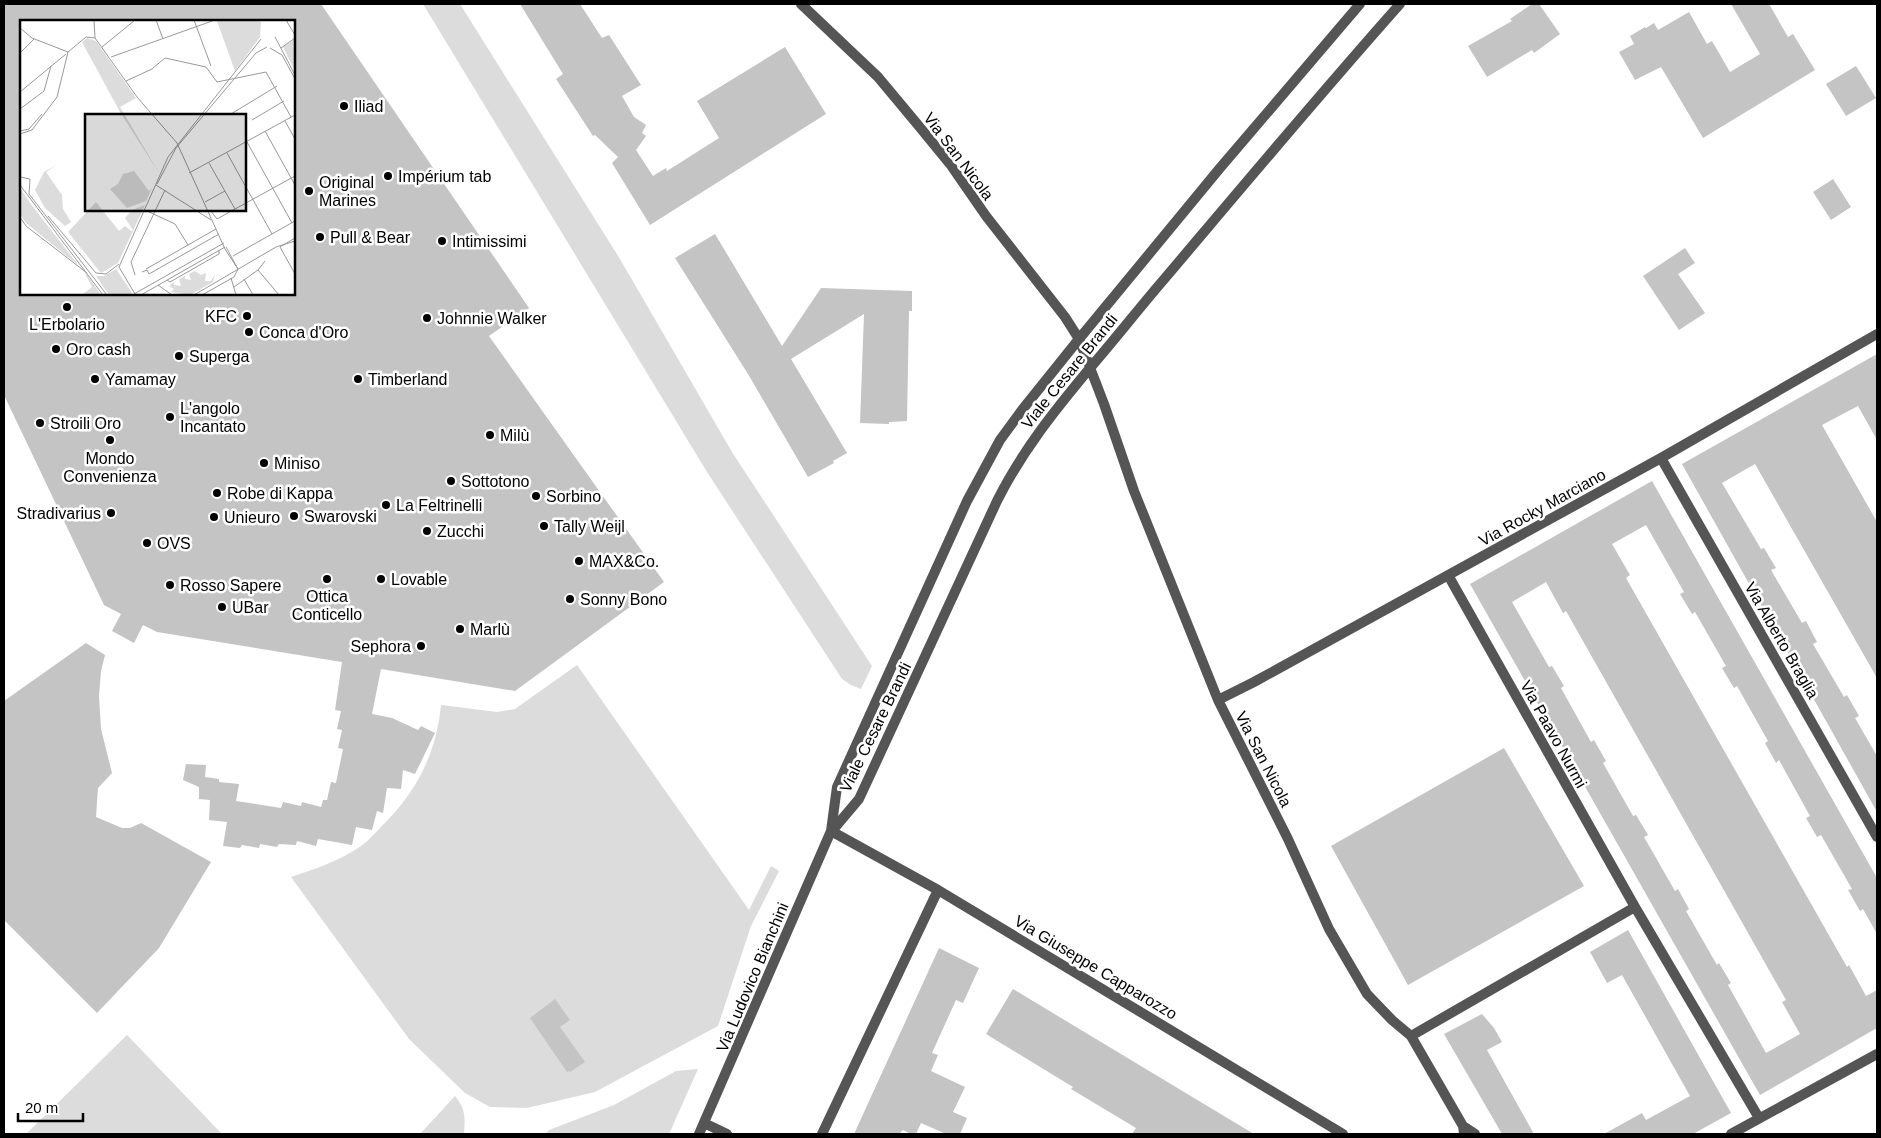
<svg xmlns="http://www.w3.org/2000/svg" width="1881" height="1138" font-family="Arial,sans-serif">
  <rect width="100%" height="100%" fill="#fff"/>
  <path fill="#dcdcdc" d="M 423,4 L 460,4 L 620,259 L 732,452 L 872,666 L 861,689 L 851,685 L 842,679 L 707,472 Z
    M 577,665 L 749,910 L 771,866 L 779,871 L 751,926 L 718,1026 L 595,1092 L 527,1108 L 490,1107 L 465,1093 L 409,1039 L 291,877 C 314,869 340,861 361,846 C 368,841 374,834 380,828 C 416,793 436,755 441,705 L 497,712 L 515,709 Z
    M 127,1035 L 222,1134 L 26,1134 Z
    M 698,1069 L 669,1134 L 545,1134 L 549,1130 L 614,1105 L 676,1071 Z
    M 455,1096 C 466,1110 465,1117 464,1134 L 420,1134 Z"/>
  <path fill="#c4c4c4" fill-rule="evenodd" d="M 4,4 L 321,4 L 529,308 L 489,336 L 664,582 L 515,691 L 381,669 L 372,714 L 392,718 L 418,730 L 421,726 L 435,733 L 415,774 L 403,770 L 401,789 L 387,788 L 383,813 L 377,811 L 372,830 L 356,827 L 352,845 L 318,839 L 316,846 L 297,841 L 296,845 L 279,844 L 277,847 L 260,844 L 259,848 L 242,845 L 240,848 L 223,846 L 227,822 L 209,820 L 210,800 L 199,799 L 199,787 L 183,780 L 186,764 L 206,765 L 205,777 L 219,779 L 219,782 L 239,784 L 236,801 L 281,808 L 283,802 L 301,806 L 302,802 L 321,807 L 323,800 L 327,800 L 331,782 L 336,783 L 343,749 L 338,748 L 342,730 L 337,729 L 341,711 L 335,710 L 342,662 L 157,632 L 143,625 L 134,643 L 112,631 L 121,614 L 104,605 L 4,395 ZM 21,21 L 294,21 L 294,294 L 21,294 Z
    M 520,4 L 580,4 L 602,38 L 609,35 L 641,85 L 622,96 L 634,117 L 646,125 L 642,133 L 646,136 L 636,150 L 653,176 L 666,168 L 667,171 L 719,138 L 697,101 L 785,47 L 826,114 L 650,225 L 612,163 L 618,157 L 595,135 L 593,136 L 556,79 L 563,74 Z
    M 1532,4 L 1539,4 L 1560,34 L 1534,53 L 1532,50 L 1487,77 L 1468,46 L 1512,21 L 1510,19 Z
    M 1731,4 L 1769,4 L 1788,37 L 1793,34 L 1815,70 L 1703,138 L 1661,67 L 1635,80 L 1619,52 L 1634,44 L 1630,36 L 1645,27 L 1646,28 L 1654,23 L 1658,30 L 1689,12 L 1707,44 L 1712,41 L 1730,72 L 1760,54 Z
    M 1856,66 L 1876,98 L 1846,116 L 1826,84 Z
    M 1833,179 L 1851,207 L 1831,220 L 1813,192 Z
    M 715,234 L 782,346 L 821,288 L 912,291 L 912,311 L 909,311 L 907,421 L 889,422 L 889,424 L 860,423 L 864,314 L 791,359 L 847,453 L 833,461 L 834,463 L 808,477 L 748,374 L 675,258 Z
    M 1685,248 L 1695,263 L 1678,274 L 1705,313 L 1679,330 L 1643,276 Z
    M 1877,354 L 1877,440 L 1858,406 L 1822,425 L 1877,522 L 1877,678 L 1755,464 L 1722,483 L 1761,549 L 1764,548 L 1776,568 L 1771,570 L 1802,623 L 1806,621 L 1817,642 L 1813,644 L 1844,697 L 1847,695 L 1859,716 L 1855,718 L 1877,756 L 1877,812 L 1682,464 Z
    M 1652,481 L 1877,878 L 1877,934 L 1863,909 L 1860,911 L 1848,890 L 1852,889 L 1821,835 L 1817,837 L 1806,818 L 1810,816 L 1779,760 L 1776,763 L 1765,743 L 1768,741 L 1737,686 L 1734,688 L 1722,668 L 1726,666 L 1695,612 L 1692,614 L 1680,594 L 1684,592 L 1646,525 L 1612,544 L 1630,575 L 1626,578 L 1847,967 L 1849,965 L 1866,996 L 1877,990 L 1877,1028 L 1760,1095 L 1470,584 ZM 1546,582 L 1563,613 L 1566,611 L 1786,1000 L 1782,1002 L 1800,1034 L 1766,1053 L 1728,985 L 1731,983 L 1719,963 L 1717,965 L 1686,911 L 1689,909 L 1678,889 L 1675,891 L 1644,837 L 1648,835 L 1636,815 L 1633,816 L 1603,763 L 1606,761 L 1594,740 L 1591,742 L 1561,688 L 1564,686 L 1552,666 L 1549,667 L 1512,602 Z
    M 86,643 L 105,655 L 101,671 L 99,696 L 101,729 L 112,773 L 98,788 L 96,817 L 122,828 L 130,828 L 141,823 L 211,862 L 159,948 L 97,1013 L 4,920 L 4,701 Z
    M 1504,748 L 1584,886 L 1408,985 L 1331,846 Z
    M 1628,930 L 1731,1113 L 1693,1134 L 1604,1134 L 1642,1113 L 1646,1120 L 1690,1096 L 1622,975 L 1607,983 L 1590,952 Z
    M 939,948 L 979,968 L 963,1003 L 956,1000 L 932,1053 L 938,1055 L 931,1071 L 965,1087 L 953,1112 L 967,1118 L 960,1134 L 946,1134 L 921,1123 L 916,1134 L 911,1134 L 903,1130 L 899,1134 L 854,1134 Z
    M 1013,989 L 1209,1107 L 1254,1134 L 1132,1134 L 1136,1128 L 1071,1089 L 1073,1087 L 986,1034 Z
    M 555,999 L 570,1020 L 560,1027 L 585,1062 L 570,1072 L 570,1071 L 567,1072 L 530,1018 Z
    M 1482,1014 L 1494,1028 L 1502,1042 L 1487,1050 L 1534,1134 L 1502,1134 L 1444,1034 Z"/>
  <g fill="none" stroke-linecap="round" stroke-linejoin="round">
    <path stroke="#555" stroke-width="10" d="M 801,4 L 878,77 L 918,125 L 950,164 L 986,216 L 1065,317 L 1079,339 L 1104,404 L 1134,491 L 1218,700 L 1288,839 L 1329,929 L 1367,994 L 1392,1020 L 1411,1036 L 1463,1126 L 1464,1134
      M 1661,458 L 1877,837
      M 1448,575 L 1635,907 L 1759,1118
      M 1218,700 L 1254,682 L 1661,458 L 1877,334
      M 831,831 L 938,890 L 1343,1134
      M 832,831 L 859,799 L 997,501 C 1022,451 1055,410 1090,368 C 1116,338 1140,307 1166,277 C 1243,186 1320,94 1400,4
      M 1411,1036 L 1635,907
      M 704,1123 L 727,1134
      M 1463,1126 L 1475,1134
      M 699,1134 L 831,831 L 837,787 L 967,501 L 1000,440 L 1022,410 L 1079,339 L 1220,168 L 1360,4
      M 822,1134 L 938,890
      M 1731,1134 L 1877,1054"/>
  </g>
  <g fill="#000" stroke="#fff" stroke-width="2">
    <circle cx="344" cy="106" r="5"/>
    <circle cx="388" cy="176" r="5"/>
    <circle cx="309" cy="191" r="5"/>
    <circle cx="320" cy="237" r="5"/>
    <circle cx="442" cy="241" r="5"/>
    <circle cx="67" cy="307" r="5"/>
    <circle cx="247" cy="316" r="5"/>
    <circle cx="427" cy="318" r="5"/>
    <circle cx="249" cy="332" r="5"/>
    <circle cx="56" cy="349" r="5"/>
    <circle cx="179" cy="356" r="5"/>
    <circle cx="95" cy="379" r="5"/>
    <circle cx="358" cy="379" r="5"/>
    <circle cx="170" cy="417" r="5"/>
    <circle cx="40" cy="423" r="5"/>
    <circle cx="490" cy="435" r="5"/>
    <circle cx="110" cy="440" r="5"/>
    <circle cx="264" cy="463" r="5"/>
    <circle cx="451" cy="481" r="5"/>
    <circle cx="217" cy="493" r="5"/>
    <circle cx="536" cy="496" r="5"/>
    <circle cx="386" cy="505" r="5"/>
    <circle cx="111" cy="513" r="5"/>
    <circle cx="294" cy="516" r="5"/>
    <circle cx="214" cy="517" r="5"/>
    <circle cx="544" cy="526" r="5"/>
    <circle cx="427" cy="531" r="5"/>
    <circle cx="147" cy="543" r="5"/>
    <circle cx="579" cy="561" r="5"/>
    <circle cx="327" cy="579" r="5"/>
    <circle cx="381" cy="579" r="5"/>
    <circle cx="170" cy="585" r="5"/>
    <circle cx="570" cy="599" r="5"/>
    <circle cx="222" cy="607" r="5"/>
    <circle cx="460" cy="629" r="5"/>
    <circle cx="421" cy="646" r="5"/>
  </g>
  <g text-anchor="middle" stroke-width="5" stroke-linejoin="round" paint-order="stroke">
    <g font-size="16" fill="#000" stroke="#fff" text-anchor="start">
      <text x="354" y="112">Iliad</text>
      <text x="398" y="182">Impérium tab</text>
      <text x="319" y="188">Original<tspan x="319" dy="18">Marines</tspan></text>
      <text x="330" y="243">Pull &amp; Bear</text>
      <text x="452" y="247">Intimissimi</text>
      <text x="237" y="322" text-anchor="end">KFC</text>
      <text x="437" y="324">Johnnie Walker</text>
      <text x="67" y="330" text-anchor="middle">L'Erbolario</text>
      <text x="259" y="338">Conca d'Oro</text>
      <text x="66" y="355">Oro cash</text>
      <text x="189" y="362">Superga</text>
      <text x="105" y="385">Yamamay</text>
      <text x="368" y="385">Timberland</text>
      <text x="180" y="414">L'angolo<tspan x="180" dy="18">Incantato</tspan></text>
      <text x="50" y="429">Stroili Oro</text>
      <text x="500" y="441">Milù</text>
      <text x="110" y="464" text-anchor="middle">Mondo<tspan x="110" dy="18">Convenienza</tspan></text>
      <text x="274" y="469">Miniso</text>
      <text x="461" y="487">Sottotono</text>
      <text x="227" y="499">Robe di Kappa</text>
      <text x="546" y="502">Sorbino</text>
      <text x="396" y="511">La Feltrinelli</text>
      <text x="101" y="519" text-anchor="end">Stradivarius</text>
      <text x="304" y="522">Swarovski</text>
      <text x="224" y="523">Unieuro</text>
      <text x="554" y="532">Tally Weijl</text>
      <text x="437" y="537">Zucchi</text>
      <text x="157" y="549">OVS</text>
      <text x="589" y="567">MAX&amp;Co.</text>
      <text x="391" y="585">Lovable</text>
      <text x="180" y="591">Rosso Sapere</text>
      <text x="327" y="602" text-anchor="middle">Ottica<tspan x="327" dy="18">Conticello</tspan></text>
      <text x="580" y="605">Sonny Bono</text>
      <text x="232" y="613">UBar</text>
      <text x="470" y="635">Marlù</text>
      <text x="411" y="652" text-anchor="end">Sephora</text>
    </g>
    <g font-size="16" fill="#000" stroke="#fff">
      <text transform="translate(959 156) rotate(53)" y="6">Via San Nicola</text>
      <text transform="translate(1069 371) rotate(-51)" y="6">Viale Cesare Brandi</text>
      <text transform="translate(1542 507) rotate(-29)" y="6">Via Rocky Marciano</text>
      <text transform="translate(1782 640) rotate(60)" y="6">Via Alberto Braglia</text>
      <text transform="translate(875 727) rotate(-64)" y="6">Viale Cesare Brandi</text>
      <text transform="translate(1554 734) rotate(61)" y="6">Via Paavo Nurmi</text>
      <text transform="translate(1264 759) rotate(63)" y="6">Via San Nicola</text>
      <text transform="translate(1096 967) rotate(31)" y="6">Via Giuseppe Capparozzo</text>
      <text transform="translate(752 977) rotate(-67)" y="6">Via Ludovico Bianchini</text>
    </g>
  </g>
  <g transform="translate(20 20)">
    <rect width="275" height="275" fill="#fff"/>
    <path d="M 236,0 L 241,2 L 240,17 L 215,51 L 197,1 ZM 67,18 L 76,21 L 116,78 L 100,87 L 139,153 L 100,92 L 62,22 ZM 275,19 L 275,51 L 263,27 ZM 38,144 L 26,152 L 42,175 L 43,189 L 51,202 L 45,206 L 25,188 L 15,170 L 24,152 ZM 114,151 L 129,171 L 132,168 L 126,181 L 107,188 L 90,169 L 98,164 L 103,154 ZM 0,168 L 10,183 L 59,246 L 6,203 L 0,194 ZM 76,182 L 99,211 L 105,206 L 111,211 L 113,210 L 105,198 L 112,190 L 125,185 L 98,243 L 81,253 L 48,212 ZM 96,249 L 112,273 L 110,275 L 89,275 L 76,256 L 84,256 ZM 175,251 L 181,255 L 186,253 L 185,261 L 191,261 L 195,254 L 193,262 L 170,275 L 151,272 L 154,269 L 149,266 L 154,262 L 154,265 L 161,266 L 159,259 L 165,256 L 165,259 L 171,260 L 169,254 ZM 64,252 L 68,256 L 81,275 L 62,275 L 72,267 Z" fill="#dcdcdc"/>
    <path fill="none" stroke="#999" stroke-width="1" d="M 74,0 L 75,18 L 117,77 L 157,123 L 205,229 L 218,249M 136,0 L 143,19M 174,0 L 191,46M 266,0 L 275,15M 0,8 L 12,18 L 48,32 L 66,17 L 75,18M 255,17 L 275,55M 82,27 L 115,0M 250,28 L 262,35 L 275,59M 261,28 L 275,18M 0,33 L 14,19M 91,37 L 195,0M 106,61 L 132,49 L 145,38 L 186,47 L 197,62 L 246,52 L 271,97M 0,72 L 46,34M 0,89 L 24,71 L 31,46M 211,94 L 257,66M 232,100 L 264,81M 265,101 L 275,119M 0,111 L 9,109 L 22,94M 245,111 L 275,165M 0,114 L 12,110 L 37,77 L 48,32M 227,122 L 272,203M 207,133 L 252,214M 189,143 L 215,189M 169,153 L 275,95M 0,157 L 10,159 L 9,174 L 87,275M 137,164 L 156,128 L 236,33 L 247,27M 0,165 L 83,275M 136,165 L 191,200M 185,182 L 205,171M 125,190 L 155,204 L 168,225M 190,190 L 197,199 L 275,156M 28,196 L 76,253 L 86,254 L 99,244M 0,197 L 6,206 L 67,253M 206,227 L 218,249M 260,227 L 275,254M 260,227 L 275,218M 213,236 L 275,201M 126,249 L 196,209M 238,250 L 259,275M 122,252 L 127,250 L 129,254 L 199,214M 115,255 L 111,242 L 145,170M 211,258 L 216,275M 224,259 L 233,275M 147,260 L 150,262 L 199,234 L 199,230M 138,265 L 152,275M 214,267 L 238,250 L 245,241M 114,274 L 204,223M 115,274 L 99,247 L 148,137 L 241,19M 121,275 L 205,227M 174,275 L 256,227 L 275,221M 182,275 L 214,257 L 218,249"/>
    <path fill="#000" fill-opacity="0.15" stroke="#000" stroke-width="2.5" d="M 65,94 L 226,94 L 226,191 L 65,191 Z"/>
    <rect width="275" height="275" fill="none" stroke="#000" stroke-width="2.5"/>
  </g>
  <rect width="1881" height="1138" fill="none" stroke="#000000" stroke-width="10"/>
  <path d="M18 1113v8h65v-8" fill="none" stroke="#000000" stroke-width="2.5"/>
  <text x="25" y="1113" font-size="15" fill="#000000" stroke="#ffffff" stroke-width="4" paint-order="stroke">20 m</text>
</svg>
